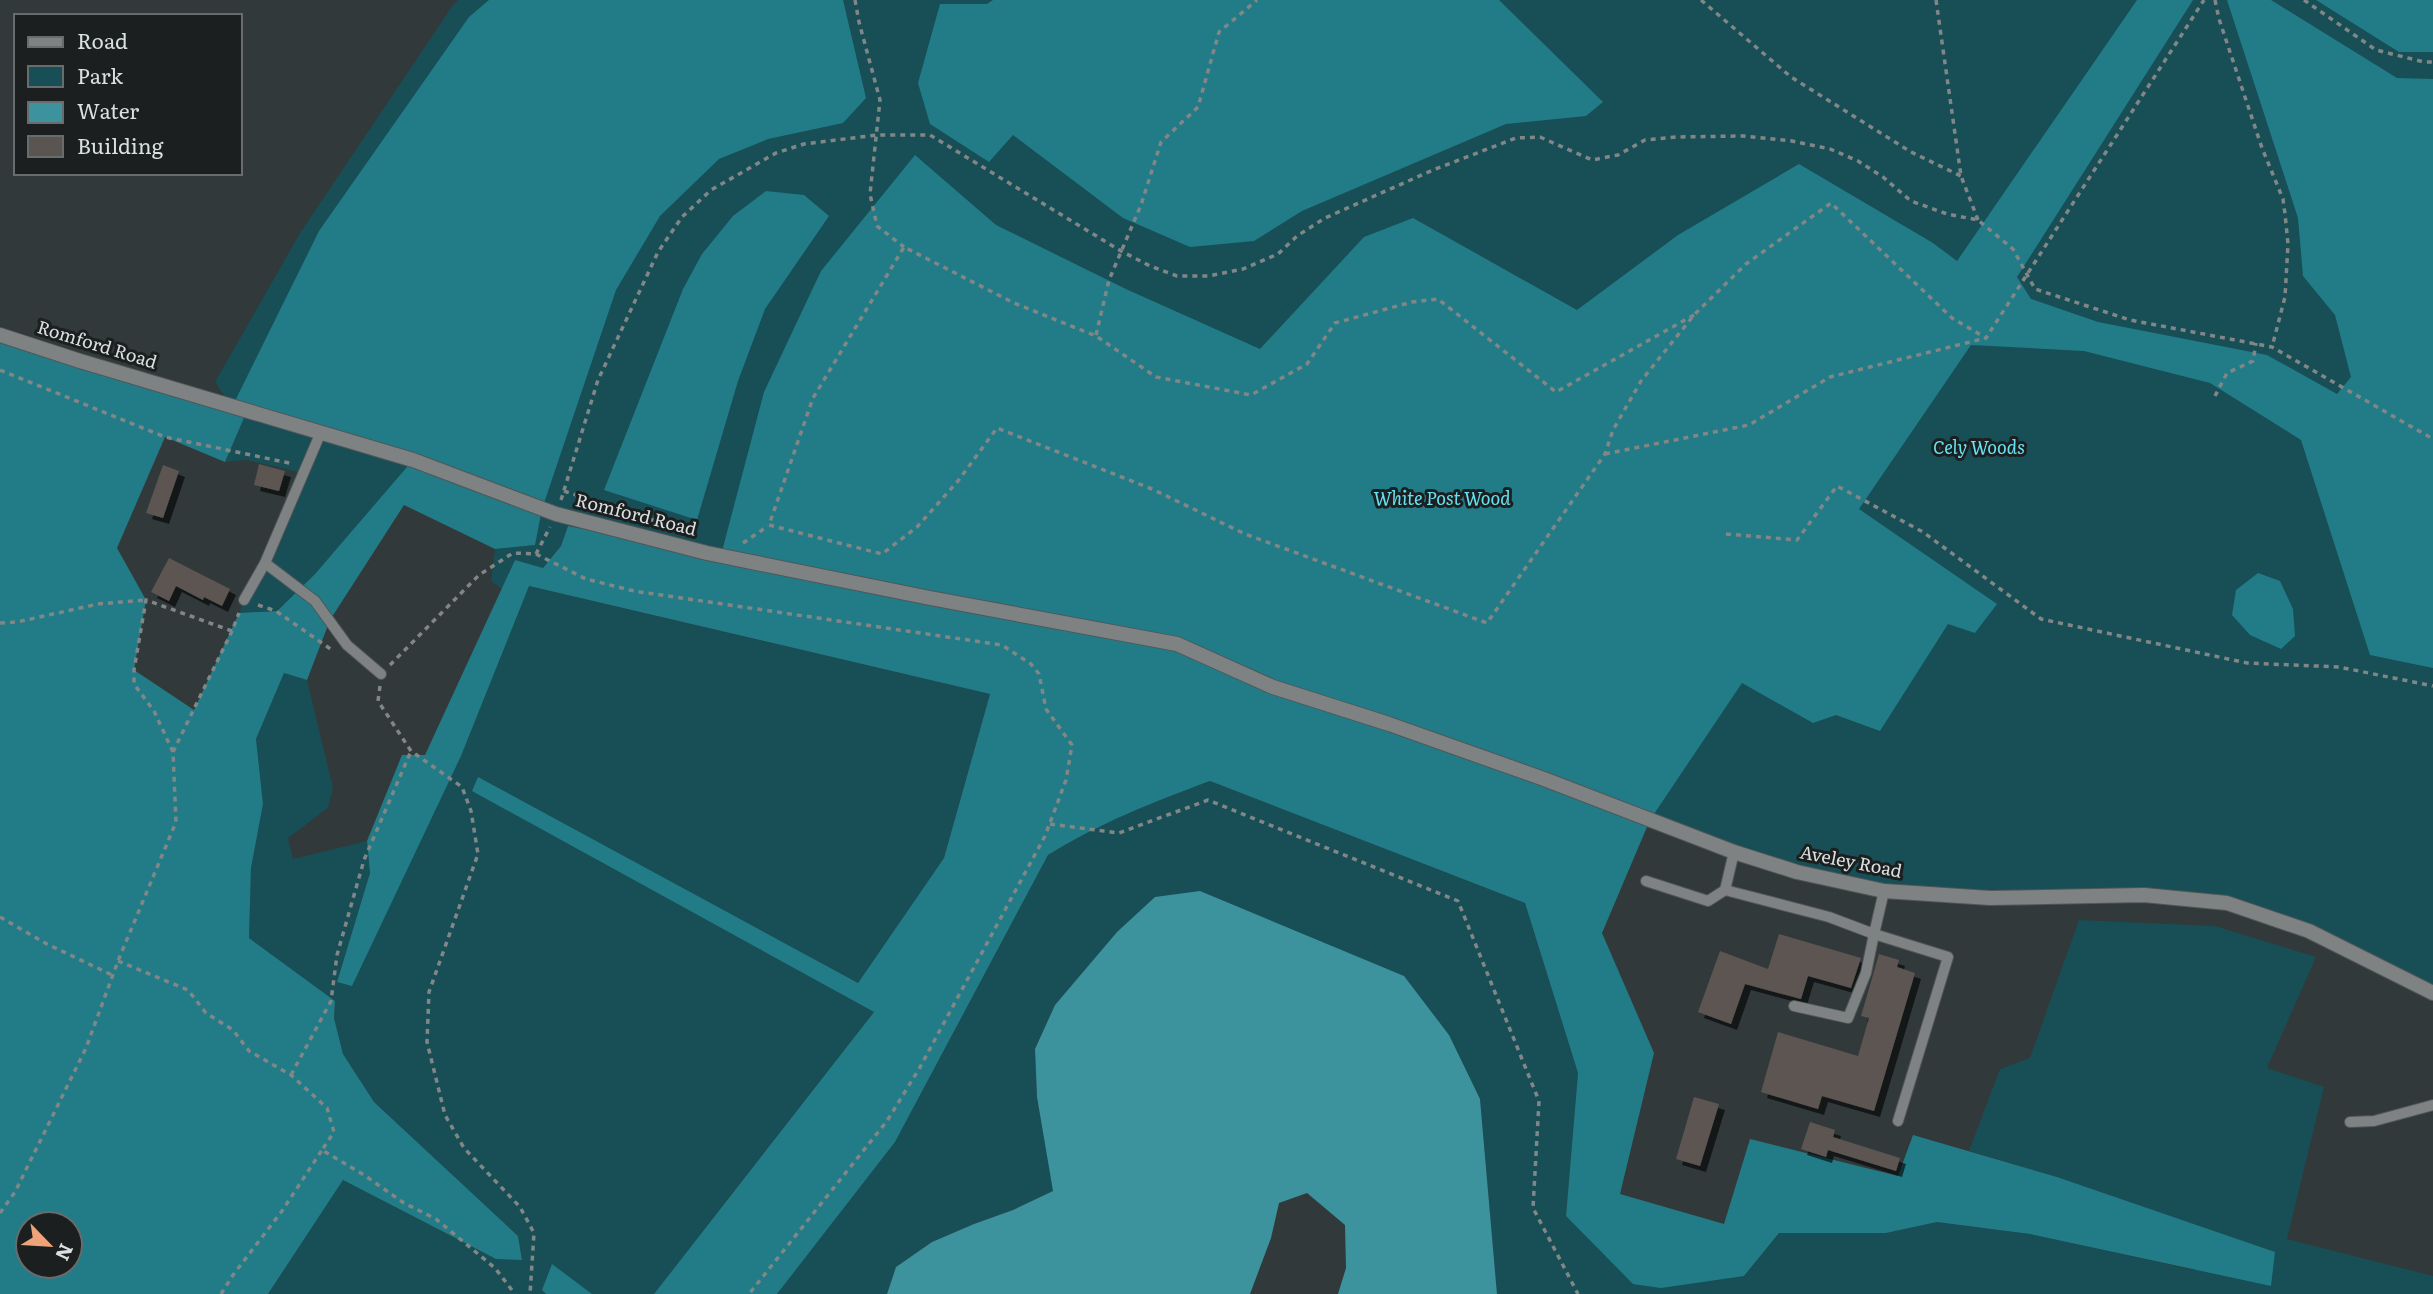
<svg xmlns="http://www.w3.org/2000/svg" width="2433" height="1294" font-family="Literata,serif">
  <defs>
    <filter id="shadow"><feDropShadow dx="6" dy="6" stdDeviation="0" flood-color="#0009"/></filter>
  </defs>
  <rect width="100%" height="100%" fill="#32393a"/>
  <path fill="#184e55" d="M 458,0 L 2433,0 L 2433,993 L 2227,903 L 1884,891 L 1797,872 L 1544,779 L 571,518 L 561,546 L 542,569 L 515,560 L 502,589 L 491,581 L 495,549 L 534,545 L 542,509 L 414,460 L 315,574 L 276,611 L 239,613 L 303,473 L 246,460 L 225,462 L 247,411 L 232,407 L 215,382 L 300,233 L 453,5 Z
    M 528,586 L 990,694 L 944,858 L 858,983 L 478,778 L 473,791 L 874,1012 L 654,1294 L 592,1294 L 552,1265 L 542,1290 L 546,1294 L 268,1294 L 343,1180 L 496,1259 L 522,1259 L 518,1236 L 374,1102 L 343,1054 L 334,1018 L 335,1001 L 249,938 L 251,868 L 263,804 L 256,739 L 284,673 L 307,680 L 333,788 L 328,808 L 288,838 L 293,859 L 367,841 L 370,873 L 337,981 L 461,756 Z
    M 1210,781 L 1525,903 L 1578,1073 L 1566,1216 L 1744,1276 L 1779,1233 L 1886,1233 L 1937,1222 L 2030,1234 L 2194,1270 L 2274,1252 L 2057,1177 L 1969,1151 L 2000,1069 L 2030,1058 L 2079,920 L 2215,926 L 2316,957 L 2267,1068 L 2324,1087 L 2287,1239 L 2433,1276 L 2433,1294 L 1497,1294 L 1480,1099 L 1155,898 L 1117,932 L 1055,1005 L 1035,1049 L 1037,1097 L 1054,1191 L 1013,1210 L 974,1224 L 932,1242 L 896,1267 L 887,1294 L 777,1294 L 895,1142 L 1048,855 C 1102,822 1151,803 1210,781 Z"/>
  <path fill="#217c87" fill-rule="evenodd" d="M 489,0 L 843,0 L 866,98 L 843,123 L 768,139 L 719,159 L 660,216 L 616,290 L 542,509 L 535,545 L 495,549 L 404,505 L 330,620 L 307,680 L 284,673 L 256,739 L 263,804 L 251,868 L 249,938 L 335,1001 L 334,1018 L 343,1054 L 374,1102 L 518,1236 L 522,1260 L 496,1259 L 343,1180 L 268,1294 L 0,1294 L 0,337 L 232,407 L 319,231 L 469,17 ZM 247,411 L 413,460 L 315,574 L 277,611 L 239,613 L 194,710 L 134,670 L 146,600 L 117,548 L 165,437 L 225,462 ZM 28,1224 L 70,1224 L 70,1266 L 28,1266 Z
    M 993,0 L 1499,0 L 1603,102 L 1586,116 L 1506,124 L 1302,211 L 1254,241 L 1190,247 L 1123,218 L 1013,135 L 989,162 L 930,124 L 918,83 L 940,4 L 987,4 Z
    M 2137,0 L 2193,0 L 2017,277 L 2031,299 L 2098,322 L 2267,355 L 2337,394 L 2351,377 L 2335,315 L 2303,276 L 2298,218 L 2227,0 L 2271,0 L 2397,78 L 2433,79 L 2433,668 L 2370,655 L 2301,440 L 2210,383 L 2084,351 L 1971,345 L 1859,509 L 1997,604 L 1975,633 L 1948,624 L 1880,731 L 1836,715 L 1813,723 L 1742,683 L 1650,820 L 1602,933 L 1654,1053 L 1620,1194 L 1724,1224 L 1750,1139 L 1898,1176 L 1913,1135 L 2057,1177 L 2275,1252 L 2271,1286 L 2030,1234 L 1937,1222 L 1886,1233 L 1779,1233 L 1744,1276 L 1661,1288 L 1633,1284 L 1566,1216 L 1578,1073 L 1525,903 L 1210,781 C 1151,803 1102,822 1048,855 L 895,1142 L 777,1294 L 654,1294 L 874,1012 L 472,791 L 478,777 L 858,983 L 944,858 L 990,694 L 529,586 L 461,756 L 352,986 L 337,982 L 370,873 L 367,841 L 402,755 L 425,755 L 515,560 L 543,568 L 561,546 L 568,526 L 721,555 L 764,392 L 821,271 L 915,155 L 996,225 L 1128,290 L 1260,349 L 1364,237 L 1413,218 L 1577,310 L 1678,235 L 1799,164 L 1933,243 L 1957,261 Z
    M 2316,0 L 2433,0 L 2433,52 L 2399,52 Z
    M 766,191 L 804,195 L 829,216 L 765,309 L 738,381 L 697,520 L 604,490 L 683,289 L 702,254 L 733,216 Z
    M 2258,573 L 2280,581 L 2293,609 L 2295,636 L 2281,649 L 2250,635 L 2232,615 L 2236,590 Z
    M 552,1264 L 592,1294 L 546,1294 L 542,1290 Z"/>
  <path fill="#3c929d" d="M 1200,891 L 1404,976 L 1449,1035 L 1480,1099 L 1497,1294 L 1338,1294 L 1346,1268 L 1345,1225 L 1307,1193 L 1279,1203 L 1271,1238 L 1250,1294 L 887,1294 L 896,1267 L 932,1242 L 974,1224 L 1013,1210 L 1053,1191 L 1037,1097 L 1035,1049 L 1055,1005 L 1117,932 L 1155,897 Z"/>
  <path fill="#5b5551" filter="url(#shadow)" d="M 259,464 L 285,471 L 279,491 L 254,485 Z
    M 163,465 L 179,471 L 163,518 L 146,513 Z
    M 169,558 L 230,589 L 222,606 L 204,597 L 203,600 L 176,586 L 169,601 L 151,592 Z
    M 1779,934 L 1861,958 L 1851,988 L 1808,976 L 1801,999 L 1745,984 L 1731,1024 L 1698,1012 L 1720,951 L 1768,969 Z
    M 1879,954 L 1899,960 L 1897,967 L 1915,973 L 1874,1111 L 1822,1096 L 1818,1109 L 1761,1092 L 1778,1032 L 1858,1056 L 1869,1018 L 1861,1016 Z
    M 1694,1097 L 1719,1104 L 1700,1166 L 1676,1159 Z
    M 1810,1122 L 1835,1130 L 1833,1137 L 1900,1158 L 1896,1171 L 1828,1150 L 1826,1157 L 1801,1149 Z"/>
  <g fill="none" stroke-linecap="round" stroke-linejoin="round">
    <g stroke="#505758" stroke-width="12">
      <path id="service" d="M 321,432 L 265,563 L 315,601 L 347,645 L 381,674
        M 244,600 L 265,563
        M 1734,852 L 1725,890 L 1829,917 L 1874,934 L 1866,973 L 1848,1018 L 1794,1006
        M 1646,881 L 1708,901 L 1725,890
        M 1884,891 L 1874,934 L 1948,957 L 1898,1121
        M 2350,1122 L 2374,1121 L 2433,1105"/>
    </g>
    <g stroke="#505758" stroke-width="16">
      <path id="tertiary" d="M 0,335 L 80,361 L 413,460 L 556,514 L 707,553 L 930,598 L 1177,644 L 1273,687 L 1389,724 L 1544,779 L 1734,852 L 1797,872 L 1884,891 L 1990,898 L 2144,895 L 2227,903 L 2309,931 L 2433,993"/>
    </g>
    <path stroke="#818787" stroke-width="3.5" stroke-dasharray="5 5" stroke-linecap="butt" d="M 855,0 L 859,22 L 880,100 L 870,194 L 877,226 L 904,247
      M 1701,0 L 1791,77 L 1911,152 L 1961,176
      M 1936,0 L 1961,176 L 1978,220
      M 2215,0 L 2219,19 L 2262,148 L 2283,199 L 2285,214 L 2288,244 L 2285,297 L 2272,347
      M 2304,0 L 2376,50 L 2424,62 L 2433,62
      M 1694,315 L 1556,392 L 1438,299 L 1412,302 L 1335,323 L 1307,364 L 1251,395 L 1156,377 L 1096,336 L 1014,303 L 904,247 L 813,398 L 769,525 L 882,554 L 917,527 L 958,481 L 997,428 L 1152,489 L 1245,534 L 1487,623 L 1605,454 L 1613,430 L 1641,381 L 1694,315 L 1746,264 L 1831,203 L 1952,318 L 1986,338 L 2204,0
      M 1096,335 L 1109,280 L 1141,205 L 1161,142 L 1198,107 L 1219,32 L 1257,0
      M 0,370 L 165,437 L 294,464
      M 2215,396 L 2227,373 L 2253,361 L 2256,343
      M 1605,454 L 1749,425 L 1830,377 L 1986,338
      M 564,491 L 662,523
      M 561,500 L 598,380 L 658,252 L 682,217 L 711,190 L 776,153 L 804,144 L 877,135 L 930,135 L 1121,251 L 1150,266 L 1177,276 L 1209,276 L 1243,269 L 1278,254 L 1297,236 L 1325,218 L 1433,170 L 1516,138 L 1540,137 L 1592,160 L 1618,155 L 1645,140 L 1676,137 L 1743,136 L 1792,141 L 1830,149 L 1858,161 L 1883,177 L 1911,201 L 1947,214 L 1978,220 L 2013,249 L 2035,289 L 2130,320 L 2272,347 L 2433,439
      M 1726,534 L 1797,540 L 1837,486 L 1923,532 L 2041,619 L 2247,663 L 2339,667 L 2433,686
      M 743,543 L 768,526
      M 536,554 L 586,579 L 634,591 L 1002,645 L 1031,664 L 1039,674 L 1046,709 L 1072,745 L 1066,780 L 1045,836 L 919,1069 L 887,1121 L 749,1294
      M 258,605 L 276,611 L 332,650
      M 0,623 L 17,622 L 98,604 L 146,600
      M 390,665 L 479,575 L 513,553 L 536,554 L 550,527
      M 380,686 L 378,701 L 411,751 L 462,787 L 471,811 L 478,854 L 429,992 L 427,1042 L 445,1115 L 464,1148 L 520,1207 L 534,1233 L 530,1294
      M 173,752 L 232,631
      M 1050,824 L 1119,833 L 1208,800 L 1458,901 L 1539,1101 L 1533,1208 L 1578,1294
      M 0,917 L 47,944 L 112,975
      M 118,961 L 188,990 L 206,1013 L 233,1030 L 249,1051 L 291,1075 L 327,1108 L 334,1132 L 322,1150 L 364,1175 L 404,1203 L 436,1219 L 495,1268 L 515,1294
      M 291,1075 L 331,1001 L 337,955 L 364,860 L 411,751
      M 0,1213 L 15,1192 L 86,1048 L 118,961 L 176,822 L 173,752 L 154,711 L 134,684 L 134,670 L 146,600 L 232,631 L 239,613
      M 221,1294 L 233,1275 L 282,1211 L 322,1150"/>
    <use href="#service" stroke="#7f8283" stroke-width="10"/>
    <use href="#tertiary" stroke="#7f8283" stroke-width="14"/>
  </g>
  <g text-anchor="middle" stroke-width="6" stroke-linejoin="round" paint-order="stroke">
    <g font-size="18" fill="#dadfdf" stroke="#1c1f20">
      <text transform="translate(97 345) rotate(17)" y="6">Romford Road</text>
      <text transform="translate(636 515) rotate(14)" y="6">Romford Road</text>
      <text transform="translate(1851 862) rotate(11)" y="6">Aveley Road</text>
    </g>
    <g font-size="18" font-style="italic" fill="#65e3f2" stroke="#1c1f20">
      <text x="1979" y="454">Cely Woods</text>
      <text x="1442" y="505">White Post Wood</text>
    </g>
  </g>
  <rect x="14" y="14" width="228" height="161" fill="#1c1f20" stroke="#686c6c" stroke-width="2"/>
  <rect x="28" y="37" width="35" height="10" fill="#7f8283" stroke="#686c6c" stroke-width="2"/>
  <text x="77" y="49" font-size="21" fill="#dadfdf">Road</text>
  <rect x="28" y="66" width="35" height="21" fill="#184e55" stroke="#686c6c" stroke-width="2"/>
  <text x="77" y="84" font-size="21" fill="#dadfdf">Park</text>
  <rect x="28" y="102" width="35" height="21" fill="#3c929d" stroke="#686c6c" stroke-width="2"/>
  <text x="77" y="119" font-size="21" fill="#dadfdf">Water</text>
  <rect x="28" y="136" width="35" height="21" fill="#5b5551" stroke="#686c6c" stroke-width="2"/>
  <text x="77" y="154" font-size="21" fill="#dadfdf">Building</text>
  <g transform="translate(49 1245) rotate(115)"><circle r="33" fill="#1c1f20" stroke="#686c6c" stroke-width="2"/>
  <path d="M0-5L12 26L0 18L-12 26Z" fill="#efa378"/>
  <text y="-10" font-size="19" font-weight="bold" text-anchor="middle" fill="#dadfdf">N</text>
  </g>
</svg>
